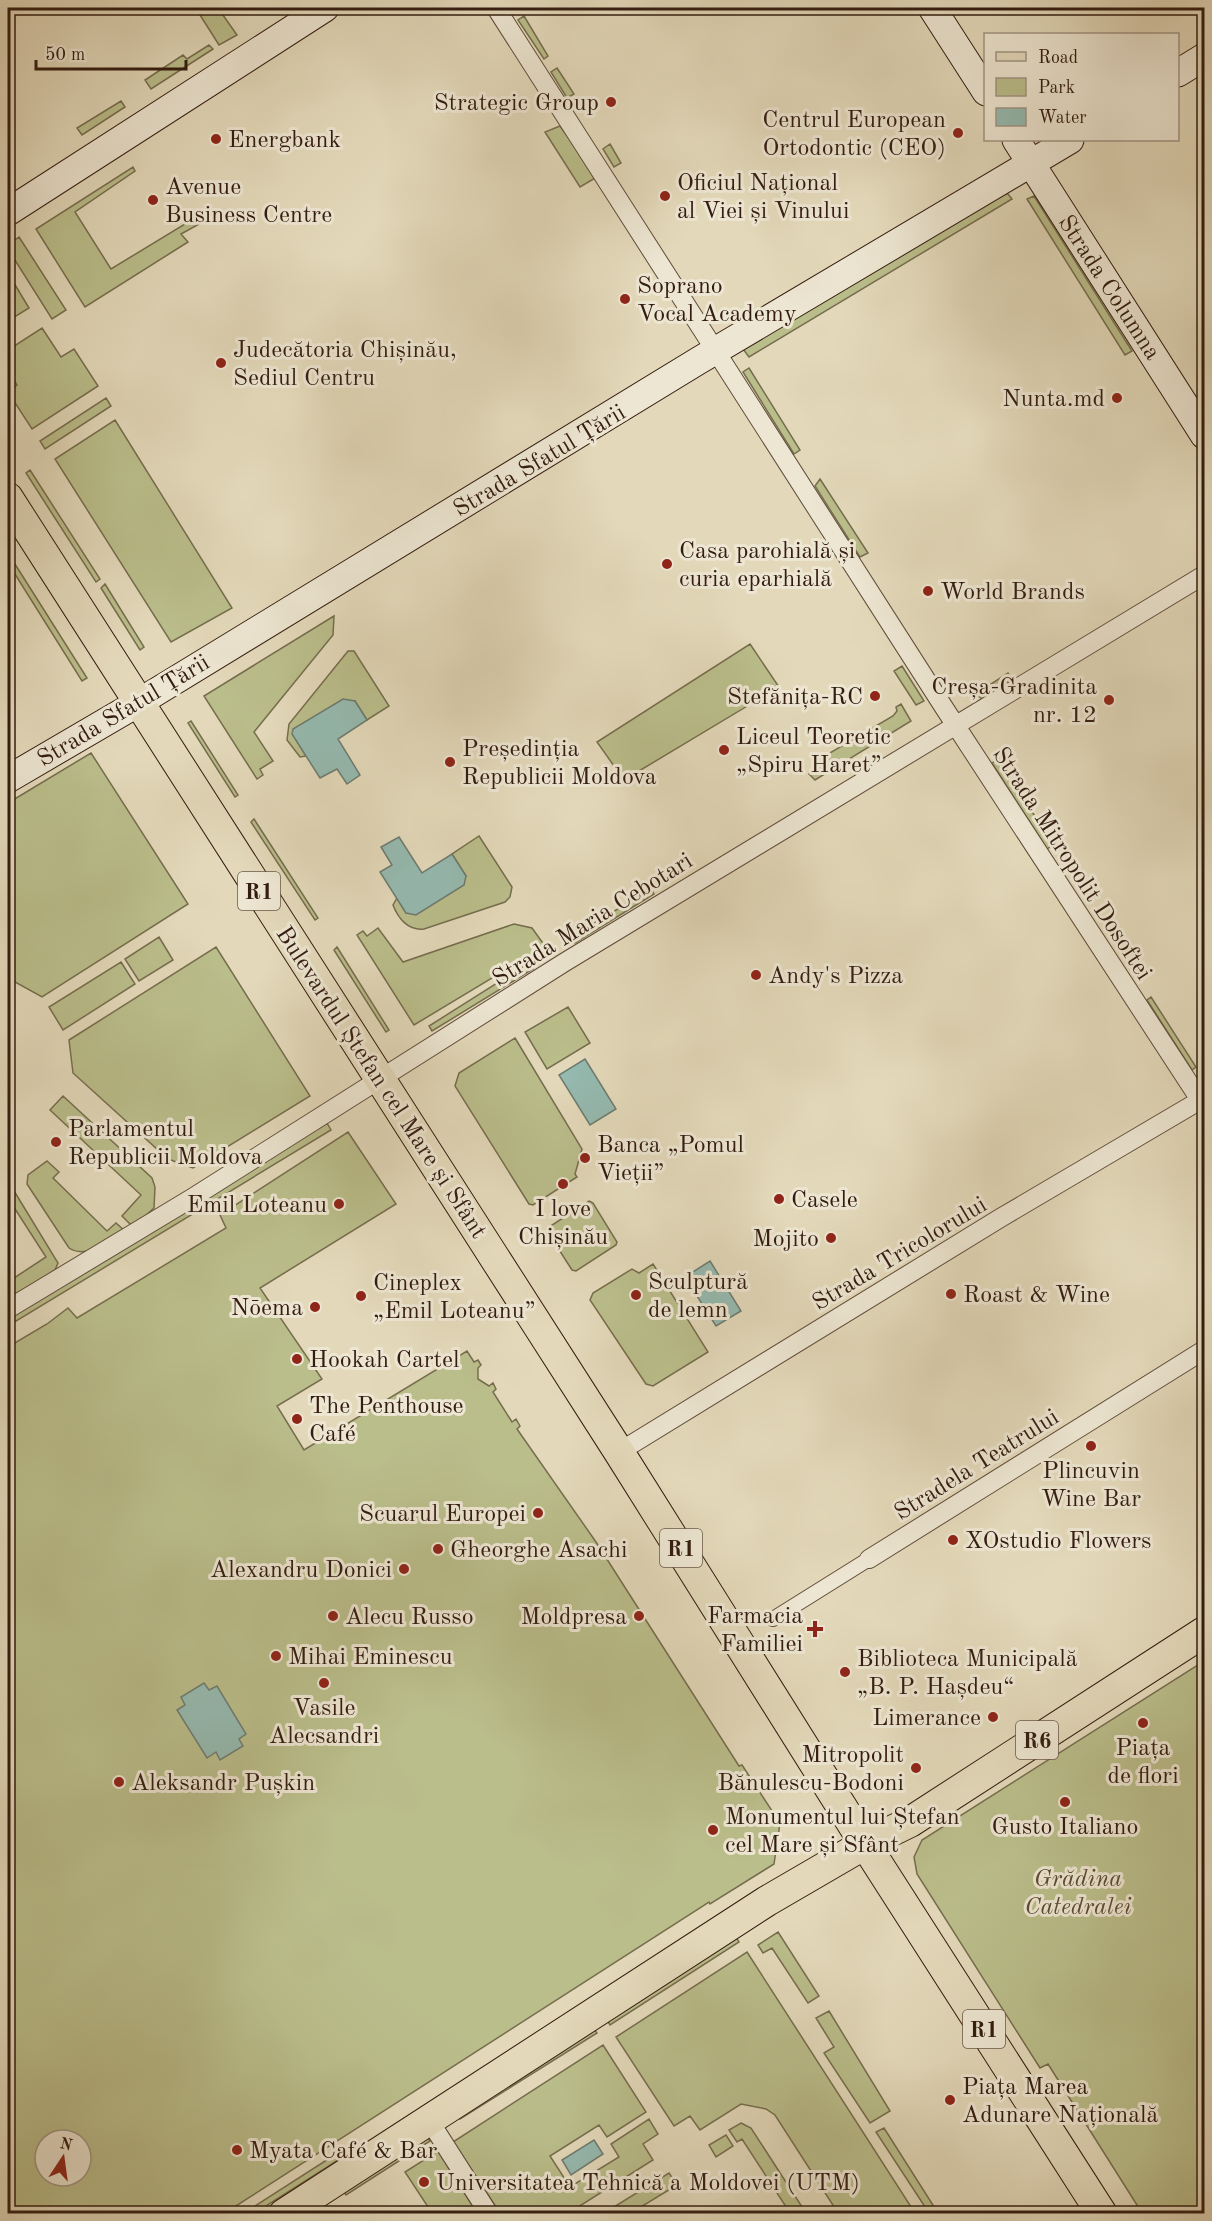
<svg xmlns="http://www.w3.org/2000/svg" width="1212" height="2221" font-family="'Old Standard TT',serif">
  <rect width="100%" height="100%" fill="#e3d9ba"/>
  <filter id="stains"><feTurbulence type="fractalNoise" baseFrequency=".00333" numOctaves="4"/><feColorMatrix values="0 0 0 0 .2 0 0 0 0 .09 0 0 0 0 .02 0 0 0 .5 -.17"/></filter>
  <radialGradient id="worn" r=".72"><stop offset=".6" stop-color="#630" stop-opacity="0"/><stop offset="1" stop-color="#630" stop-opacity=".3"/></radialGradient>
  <path fill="#babe8b" stroke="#766d4e" stroke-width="1.5" fill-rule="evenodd" d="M 213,8 L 218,8 L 237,35 L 219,45 L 200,15 Z
    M 524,16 L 548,56 L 544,59 L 518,20 Z
    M 209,45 L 213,49 L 151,89 L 145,80 L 183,55 L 187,59 Z
    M 557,68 L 574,94 L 567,98 L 551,72 Z
    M 121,101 L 125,107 L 82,135 L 77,128 Z
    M 560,126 L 597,177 L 580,187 L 545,132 Z
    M 610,144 L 621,163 L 614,167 L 603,149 Z
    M 133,167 L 135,171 L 75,212 L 111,269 L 198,216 L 201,223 L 181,234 L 188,242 L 85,307 L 36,229 Z
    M 1001,193 L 1008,194 L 1012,199 L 749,357 L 743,349 Z
    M 1034,196 L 1132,351 L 1125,355 L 1027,199 Z
    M 19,237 L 66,310 L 52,319 L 8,249 L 8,245 Z
    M 8,273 L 29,308 L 8,321 Z
    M 42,328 L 61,357 L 74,349 L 98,386 L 32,429 L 8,392 L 17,385 L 8,370 L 8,360 L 11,357 L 8,350 Z
    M 749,368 L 800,450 L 794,454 L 743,372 Z
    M 106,398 L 111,406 L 45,449 L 40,441 Z
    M 115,420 L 232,608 L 171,642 L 55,459 Z
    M 30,470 L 100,579 L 96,582 L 26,473 Z
    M 820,479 L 868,553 L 860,557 L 815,486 Z
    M 8,553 L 87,678 L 82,681 L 8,563 Z
    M 105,584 L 144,647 L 140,650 L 101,588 Z
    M 334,616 L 333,635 L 254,732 L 273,761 L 260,769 L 263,775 L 257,779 L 204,696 Z
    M 750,644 L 779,687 L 624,780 L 597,742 Z
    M 348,651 L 354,651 L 389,706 L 367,720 L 355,701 L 293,734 L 306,756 L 300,757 L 287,740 L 289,724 Z
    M 902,666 L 924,701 L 916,705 L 894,671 Z
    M 1008,673 L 1012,680 L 982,700 L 977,693 Z
    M 901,704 L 911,721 L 815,780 L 809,774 L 828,754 L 893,716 L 897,711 L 896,707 Z
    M 191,721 L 238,795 L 235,797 L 188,723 Z
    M 91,753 L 188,904 L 42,997 L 15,982 L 8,959 L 8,803 Z
    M 999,759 L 1053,845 L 1047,849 L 992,763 Z
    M 254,819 L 318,918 L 315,920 L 251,822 Z
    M 479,836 L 512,887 L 510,897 L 505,902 L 424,929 C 408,931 398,918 393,905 L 397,898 L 406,913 L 466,876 L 452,854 Z
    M 651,889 L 654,894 L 575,943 L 571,937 Z
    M 514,924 L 532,928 L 545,946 L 414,1025 L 357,935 L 363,931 L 367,936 L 378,928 L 403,962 Z
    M 159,937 L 173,960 L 139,981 L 125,959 Z
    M 216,947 L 310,1096 L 193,1168 L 168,1159 L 73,1073 L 69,1040 Z
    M 337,947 L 389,1030 L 386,1032 L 334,950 Z
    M 121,962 L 135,984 L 63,1030 L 49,1007 Z
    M 529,963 L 533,969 L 432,1031 L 429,1026 Z
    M 1151,997 L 1196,1067 L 1192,1070 L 1147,1000 Z
    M 568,1007 L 590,1043 L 547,1069 L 525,1032 Z
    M 515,1038 L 582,1149 L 575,1174 L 577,1177 L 533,1205 L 529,1204 L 455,1086 L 459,1073 Z
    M 63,1096 L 152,1178 L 155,1187 L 154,1208 L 133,1227 L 122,1216 L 141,1195 L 50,1110 Z
    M 327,1123 L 331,1130 L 8,1326 L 8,1319 Z
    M 348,1132 L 396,1204 L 260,1288 L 322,1379 L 277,1406 L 304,1450 L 467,1351 L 474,1362 L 478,1360 L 481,1365 L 478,1368 L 478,1379 L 489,1386 L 493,1383 L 496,1389 L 493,1392 L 512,1422 L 516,1419 L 520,1426 L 517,1429 L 596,1542 L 739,1766 L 742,1765 L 780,1823 L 774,1864 L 710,1904 L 709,1902 L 225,2213 L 13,2214 L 8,2205 L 8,1347 L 47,1324 L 68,1308 L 77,1318 L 226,1228 L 220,1215 ZM 45,2140 L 81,2140 L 81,2176 L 45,2176 Z
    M 47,1161 L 59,1172 L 53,1178 L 107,1231 L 116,1223 L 125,1231 C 109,1240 87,1260 69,1248 L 27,1184 L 28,1175 Z
    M 8,1181 L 58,1263 L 55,1270 L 8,1302 L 8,1282 L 46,1257 L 8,1198 Z
    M 589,1201 L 593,1203 L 617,1242 L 616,1245 L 576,1271 L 572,1270 L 547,1231 L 549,1227 Z
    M 653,1264 L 708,1352 L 653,1386 L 646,1384 L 590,1300 L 593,1293 L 632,1269 L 639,1273 Z
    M 1204,1661 L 1204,2213 L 1142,2213 L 1048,2064 L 1040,2068 L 917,1874 L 914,1857 L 922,1840 Z
    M 778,1932 L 819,1996 L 808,2003 L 772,1948 L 763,1953 L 758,1945 Z
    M 736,1937 L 739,1942 L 610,2025 L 607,2020 Z
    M 747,1952 L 915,2213 L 838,2213 L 775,2115 L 766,2109 L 741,2104 L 700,2130 L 690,2116 L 674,2126 L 616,2037 Z
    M 829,2011 L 890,2111 L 870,2123 L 824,2053 L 834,2047 L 816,2018 Z
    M 594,2029 L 597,2033 L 460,2119 L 457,2115 Z
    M 603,2045 L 646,2112 L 607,2137 L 599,2125 L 550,2156 L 570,2187 L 619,2157 L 611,2144 L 649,2119 L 658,2134 L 643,2144 L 653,2160 L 567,2214 L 500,2213 L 453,2142 Z
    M 741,2123 L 751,2128 L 806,2213 L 790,2213 L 742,2139 L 737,2142 L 729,2130 Z
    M 884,2128 L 938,2213 L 929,2213 L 876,2132 Z
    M 726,2135 L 733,2146 L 716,2157 L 709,2145 Z
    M 427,2136 L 430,2141 L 346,2195 L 343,2191 Z
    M 438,2151 L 477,2213 L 432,2213 L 405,2172 Z
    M 336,2154 L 340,2159 L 255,2213 L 244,2213 Z
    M 669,2173 L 677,2185 L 631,2213 L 604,2213 Z"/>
  <path fill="#95bab0" stroke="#6e7b70" stroke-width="1.5" d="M 343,699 L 355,701 L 367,720 L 338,739 L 360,775 L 347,784 L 337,769 L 320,778 L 292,734 L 293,729 Z
    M 399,837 L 422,873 L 452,854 L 466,876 L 464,885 L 416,915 L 406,913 L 380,872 L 392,865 L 381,847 Z
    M 585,1059 L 616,1109 L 590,1125 L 559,1075 Z
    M 710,1261 L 741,1311 L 716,1326 L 685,1277 Z
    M 204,1683 L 209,1690 L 217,1686 L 246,1734 L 239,1739 L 243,1746 L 220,1760 L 216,1752 L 207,1758 L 177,1710 L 185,1705 L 181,1697 Z
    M 594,2140 L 603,2154 L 571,2175 L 562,2160 Z"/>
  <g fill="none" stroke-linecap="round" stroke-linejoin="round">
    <g stroke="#5f4b3a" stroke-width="16">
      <path id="pedestrian" d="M 773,1619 L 869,1559"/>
    </g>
    <g stroke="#5f4b3a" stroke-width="20">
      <path id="minor" d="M 496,8 L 943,706 L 1204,1106
        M 8,1309 L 192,1198 L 565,962 L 1204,575
        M 619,1452 L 1002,1217 L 1204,1098
        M 869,1559 L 1204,1350
        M 429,2120 L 489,2214"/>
    </g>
    <g stroke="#331c10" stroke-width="29">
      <path id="secondary" d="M 932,8 L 986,92
        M 1178,73 L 1204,57
        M 1016,140 L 1204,435
        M 8,212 L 325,8
        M 8,779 L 138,703 L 698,361 L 1070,140"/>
    </g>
    <g stroke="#331c10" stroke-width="32">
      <path id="primary" d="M 8,498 L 619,1452 L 865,1844 L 1102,2214
        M 284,2214 L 767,1901 L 865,1844 L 910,1822 L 1204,1632"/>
    </g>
    <use href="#pedestrian" stroke="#ede6d2" stroke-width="14"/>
    <use href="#minor" stroke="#ede6d2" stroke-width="18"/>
    <use href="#secondary" stroke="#ede6d2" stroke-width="27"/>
    <use href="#primary" stroke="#e3d9ba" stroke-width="30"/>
  </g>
  <g fill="#8f2418" stroke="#ede6d2" stroke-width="2">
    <circle cx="611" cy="102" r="6"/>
    <circle cx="958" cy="133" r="6"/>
    <circle cx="216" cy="139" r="6"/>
    <circle cx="665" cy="196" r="6"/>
    <circle cx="153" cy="200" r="6"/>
    <circle cx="625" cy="299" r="6"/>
    <circle cx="221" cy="363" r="6"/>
    <circle cx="1117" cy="398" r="6"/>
    <circle cx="667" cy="564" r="6"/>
    <circle cx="928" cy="591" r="6"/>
    <circle cx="875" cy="696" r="6"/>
    <circle cx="1109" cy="700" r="6"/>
    <circle cx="724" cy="750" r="6"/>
    <circle cx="450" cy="762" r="6"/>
    <circle cx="756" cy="975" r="6"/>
    <circle cx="56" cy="1142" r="6"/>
    <circle cx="585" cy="1158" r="6"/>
    <circle cx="563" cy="1184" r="6"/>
    <circle cx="779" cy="1199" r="6"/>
    <circle cx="339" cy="1204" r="6"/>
    <circle cx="831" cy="1238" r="6"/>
    <circle cx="951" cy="1294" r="6"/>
    <circle cx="636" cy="1295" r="6"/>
    <circle cx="361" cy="1296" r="6"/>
    <circle cx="315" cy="1307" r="6"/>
    <circle cx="297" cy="1359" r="6"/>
    <circle cx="297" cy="1419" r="6"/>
    <circle cx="1091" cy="1446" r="6"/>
    <circle cx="538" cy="1513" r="6"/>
    <circle cx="953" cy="1540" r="6"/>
    <circle cx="438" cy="1549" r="6"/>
    <circle cx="404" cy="1569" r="6"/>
    <circle cx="333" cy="1616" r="6"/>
    <circle cx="639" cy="1616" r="6"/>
    <path d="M812 1620h6v6h6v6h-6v6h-6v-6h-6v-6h6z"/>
    <circle cx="276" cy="1656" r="6"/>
    <circle cx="845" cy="1672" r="6"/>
    <circle cx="324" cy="1683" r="6"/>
    <circle cx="993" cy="1717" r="6"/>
    <circle cx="1143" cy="1723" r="6"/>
    <circle cx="916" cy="1768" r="6"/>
    <circle cx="119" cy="1782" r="6"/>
    <circle cx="1065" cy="1802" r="6"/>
    <circle cx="713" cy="1830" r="6"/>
    <circle cx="950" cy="2100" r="6"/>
    <circle cx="237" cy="2150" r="6"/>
    <circle cx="424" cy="2182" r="6"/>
  </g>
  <g text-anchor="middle" stroke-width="6" stroke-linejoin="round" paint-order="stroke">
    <g fill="#ede6d2" stroke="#6b594a" stroke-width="1.5">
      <rect x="238" y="872" width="42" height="38" rx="4.5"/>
      <rect x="660" y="1529" width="42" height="38" rx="4.5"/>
      <rect x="1016" y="1721" width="42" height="38" rx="4.5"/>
      <rect x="963" y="2010" width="42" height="38" rx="4.5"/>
    </g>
    <g font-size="22" font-weight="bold" fill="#331c10">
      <text x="259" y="899">R1</text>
      <text x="681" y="1556">R1</text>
      <text x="1037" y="1748">R6</text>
      <text x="984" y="2037">R1</text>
    </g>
    <g font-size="24" fill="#331c10" stroke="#ede6d2" text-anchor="start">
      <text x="599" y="110" text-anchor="end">Strategic Group</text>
      <text x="946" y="127" text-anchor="end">Centrul European<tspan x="946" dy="28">Ortodontic (CEO)</tspan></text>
      <text x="228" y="147">Energbank</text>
      <text x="677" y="190">Oficiul Național<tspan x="677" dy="28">al Viei și Vinului</tspan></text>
      <text x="165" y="194">Avenue<tspan x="165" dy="28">Business Centre</tspan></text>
      <text x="637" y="293">Soprano<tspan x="637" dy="28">Vocal Academy</tspan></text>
      <text x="233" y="357">Judecătoria Chișinău,<tspan x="233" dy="28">Sediul Centru</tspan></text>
      <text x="1105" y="406" text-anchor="end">Nunta.md</text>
      <text x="679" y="558">Casa parohială și<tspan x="679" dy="28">curia eparhială</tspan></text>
      <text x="940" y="599">World Brands</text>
      <text x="1097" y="694" text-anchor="end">Creșa-Gradinita<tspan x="1097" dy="28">nr. 12</tspan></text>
      <text x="863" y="704" text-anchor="end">Stefănița-RC</text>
      <text x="736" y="744">Liceul Teoretic<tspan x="736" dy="28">„Spiru Haret”</tspan></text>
      <text x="462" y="756">Președinția<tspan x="462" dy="28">Republicii Moldova</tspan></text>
      <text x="768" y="983">Andy's Pizza</text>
      <text x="68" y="1136">Parlamentul<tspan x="68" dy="28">Republicii Moldova</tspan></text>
      <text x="597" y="1152">Banca „Pomul<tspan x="597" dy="28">Vieții”</tspan></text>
      <text x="791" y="1207">Casele</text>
      <text x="327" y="1212" text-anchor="end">Emil Loteanu</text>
      <text x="563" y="1216" text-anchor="middle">I love<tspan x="563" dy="28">Chișinău</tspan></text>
      <text x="819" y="1246" text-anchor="end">Mojito</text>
      <text x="648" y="1289">Sculptură<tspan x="648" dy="28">de lemn</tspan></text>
      <text x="373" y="1290">Cineplex<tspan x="373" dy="28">„Emil Loteanu”</tspan></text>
      <text x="963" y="1302">Roast &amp; Wine</text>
      <text x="303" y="1315" text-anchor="end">Nōema</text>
      <text x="309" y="1367">Hookah Cartel</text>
      <text x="309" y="1413">The Penthouse<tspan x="309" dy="28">Café</tspan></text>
      <text x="1091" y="1478" text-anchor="middle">Plincuvin<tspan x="1091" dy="28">Wine Bar</tspan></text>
      <text x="526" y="1521" text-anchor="end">Scuarul Europei</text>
      <text x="965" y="1548">XOstudio Flowers</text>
      <text x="450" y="1557">Gheorghe Asachi</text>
      <text x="392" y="1577" text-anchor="end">Alexandru Donici</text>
      <text x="803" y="1623" text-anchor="end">Farmacia<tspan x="803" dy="28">Familiei</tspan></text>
      <text x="345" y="1624">Alecu Russo</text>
      <text x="627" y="1624" text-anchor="end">Moldpresa</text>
      <text x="288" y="1664">Mihai Eminescu</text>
      <text x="857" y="1666">Biblioteca Municipală<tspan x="857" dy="28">„B. P. Hașdeu“</tspan></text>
      <text x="324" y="1715" text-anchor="middle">Vasile<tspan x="324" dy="28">Alecsandri</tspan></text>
      <text x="981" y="1725" text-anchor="end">Limerance</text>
      <text x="1143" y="1755" text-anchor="middle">Piața<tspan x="1143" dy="28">de flori</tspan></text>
      <text x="904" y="1762" text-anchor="end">Mitropolit<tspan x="904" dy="28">Bănulescu-Bodoni</tspan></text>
      <text x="131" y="1790">Aleksandr Pușkin</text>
      <text x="725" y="1824">Monumentul lui Ștefan<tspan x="725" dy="28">cel Mare și Sfânt</tspan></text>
      <text x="1065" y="1834" text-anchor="middle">Gusto Italiano</text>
      <text x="962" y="2094">Piața Marea<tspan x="962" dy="28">Adunare Națională</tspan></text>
      <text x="249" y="2158">Myata Café &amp; Bar</text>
      <text x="436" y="2190">Universitatea Tehnică a Moldovei (UTM)</text>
    </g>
    <g font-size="24" fill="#331c10" stroke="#ede6d2">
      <text transform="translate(1110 287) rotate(57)" y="8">Strada Columna</text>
      <text transform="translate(539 460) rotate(-31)" y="8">Strada Sfatul Țării</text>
      <text transform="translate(123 710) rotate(-31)" y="8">Strada Sfatul Țării</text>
      <text transform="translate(1073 863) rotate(57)" y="8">Strada Mitropolit Dosoftei</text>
      <text transform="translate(592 919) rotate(-32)" y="8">Strada Maria Cebotari</text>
      <text transform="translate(382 1082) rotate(57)" y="8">Bulevardul Ștefan cel Mare și Sfânt</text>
      <text transform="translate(899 1253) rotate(-31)" y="8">Strada Tricolorului</text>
      <text transform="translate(976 1464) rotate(-32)" y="8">Stradela Teatrului</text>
    </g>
    <g font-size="24" font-style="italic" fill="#5c4d35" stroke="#ede6d2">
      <text x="1078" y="1886">Grădina<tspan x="1078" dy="28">Catedralei</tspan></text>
    </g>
  </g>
  <rect width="1212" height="2221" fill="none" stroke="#e3d9ba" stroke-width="30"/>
  <rect x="9" y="9" width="1194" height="2203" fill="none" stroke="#331c10" stroke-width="3"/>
  <rect x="15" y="15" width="1182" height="2191" fill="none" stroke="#331c10" stroke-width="1.5"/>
  <rect x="984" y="33" width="195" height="108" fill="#ede6d2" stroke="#a39584" stroke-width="1.5"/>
  <rect x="996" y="52" width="30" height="9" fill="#e3d9ba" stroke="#a39584" stroke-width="1.5"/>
  <text x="1038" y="63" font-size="18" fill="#331c10">Road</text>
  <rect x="996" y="78" width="30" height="18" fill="#babe8b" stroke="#a39584" stroke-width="1.5"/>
  <text x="1038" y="93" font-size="18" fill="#331c10">Park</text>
  <rect x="996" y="108" width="30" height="18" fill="#95bab0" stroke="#a39584" stroke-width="1.5"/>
  <text x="1038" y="123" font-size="18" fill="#331c10">Water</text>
  <g transform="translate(63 2158) rotate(13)"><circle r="28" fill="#ede6d2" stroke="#a39584" stroke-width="1.5"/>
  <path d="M0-4.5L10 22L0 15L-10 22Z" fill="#8f2418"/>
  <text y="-9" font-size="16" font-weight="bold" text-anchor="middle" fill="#331c10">N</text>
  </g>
  <path d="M36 60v9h150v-9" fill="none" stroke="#331c10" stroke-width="3"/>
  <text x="45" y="60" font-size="18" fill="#331c10" stroke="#ede6d2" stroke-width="4.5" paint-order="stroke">50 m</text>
  <rect width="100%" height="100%" filter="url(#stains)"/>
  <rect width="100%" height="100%" fill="url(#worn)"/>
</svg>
